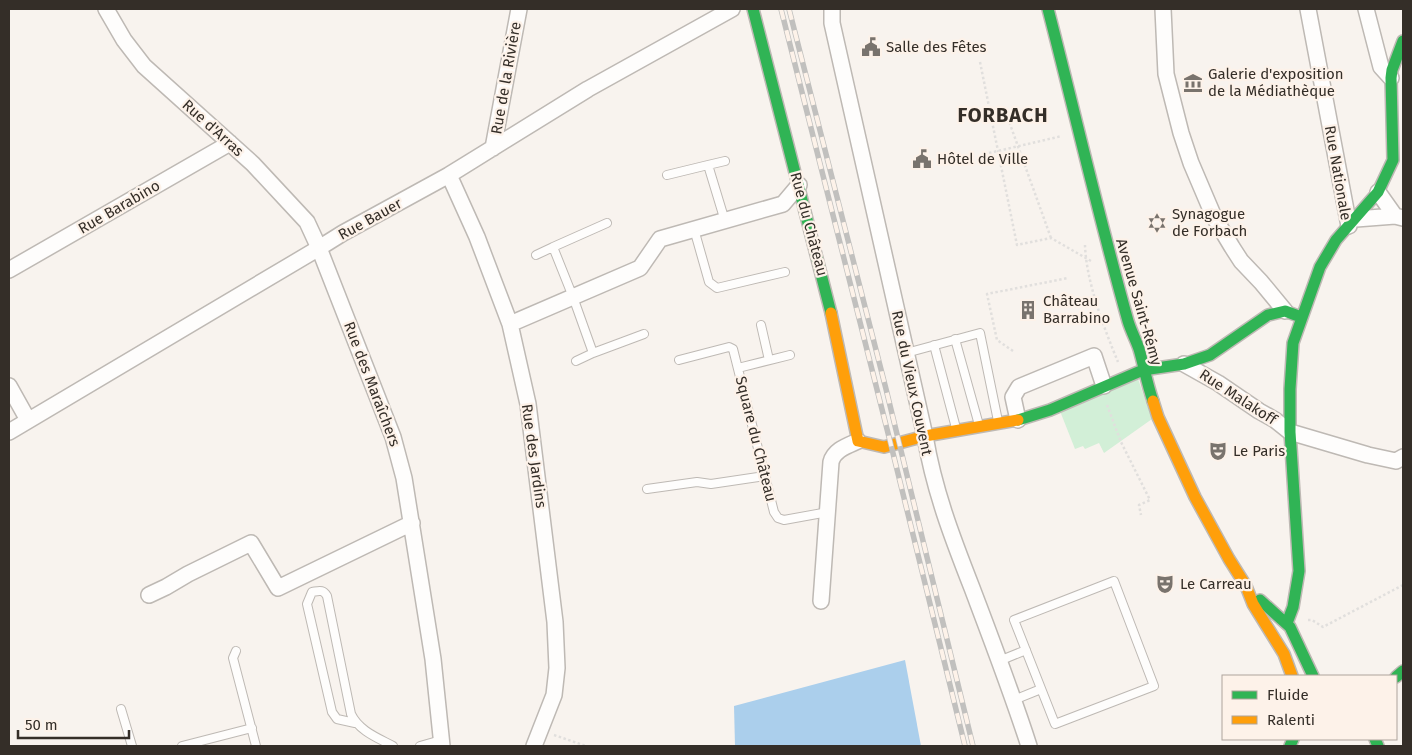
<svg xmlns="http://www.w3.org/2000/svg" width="1412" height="755" font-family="'Fira Sans',sans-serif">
  <rect width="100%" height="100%" fill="#f8f3ee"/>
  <path fill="#d2efd7" d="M 1137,376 L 1152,419 L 1104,453 L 1099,443 L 1085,449 L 1083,446 L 1075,449 L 1058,406 Z"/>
  <path fill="#abcfec" d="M 905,660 L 921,746 L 735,746 L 734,706 Z"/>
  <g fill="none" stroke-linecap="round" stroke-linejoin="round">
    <g stroke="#beb9b4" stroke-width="10">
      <path id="lane" d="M 708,165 L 725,161
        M 667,175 L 708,165 L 725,221
        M 607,223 L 553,247 L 573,297 L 593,353 L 644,334
        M 694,229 L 709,282 L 717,288 L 785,272
        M 536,255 L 553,247
        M 761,325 L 769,360
        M 955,339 L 979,425
        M 934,345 L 956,428
        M 906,353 L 980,333 L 998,421
        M 679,360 L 729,347 L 733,349 L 774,512 L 778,518 L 784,520 L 828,512
        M 576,361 L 593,353
        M 738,368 L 790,355
        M 647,489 L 697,482 L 711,484 L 765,476
        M 1114,581 L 1154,686 L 1055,724 L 1014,620 Z
        M 236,651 L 233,658 L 256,746
        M 999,661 L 1026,650
        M 1014,700 L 1041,689
        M 121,709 L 132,746
        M 355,723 L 337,719 L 332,712 L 307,604 L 312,592 C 319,591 323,589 327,596 L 351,714 C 359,731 378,738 393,746
        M 182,746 L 252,728
        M 420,746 L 441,740"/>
    </g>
    <g stroke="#beb9b4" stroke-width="18">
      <path id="street" d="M 106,9 L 124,40 L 144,66 L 253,164 L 307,222 L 319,248 L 393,437 L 404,478 L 433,659 L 442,746
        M 832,9 L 832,23 L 925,436 C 934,490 952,537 972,588 C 992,641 1012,693 1029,746
        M 1163,9 L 1166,74 L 1181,133 L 1191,163 L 1214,217 L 1232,247 L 1241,261 L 1261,282 L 1285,311
        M 1308,9 L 1349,226
        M 1366,9 L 1381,67 L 1391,78
        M 493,148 L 519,9
        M 449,175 L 477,237 L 510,324 L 528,404 L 555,622 L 557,668 L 554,695 L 534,746
        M 1378,192 L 1395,216
        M 1356,219 L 1395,216 L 1403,218
        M 9,270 L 230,143
        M 510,324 L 640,268 L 660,239 L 783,204 L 799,185
        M 1184,364 L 1218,383 L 1259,411 L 1275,420 L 1290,432 L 1368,455 L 1396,461 L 1403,457
        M 9,386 L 28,420
        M 1018,420 L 1013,397 L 1019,387 L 1094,356 L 1104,386
        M 9,432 L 319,248 L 343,233 L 449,175 L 588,89 L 732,9
        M 149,595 L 166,587 L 188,574 L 251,543 L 278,588 L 412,523
        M 821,601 L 831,462 C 834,450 847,446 858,441"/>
    </g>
    <g stroke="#beb9b4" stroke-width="14">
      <path id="fast" d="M 753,9 L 831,313
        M 1048,9 C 1075,113 1099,218 1128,321 C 1131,331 1136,340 1139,349 C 1144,366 1147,384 1153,401
        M 1018,420 L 1050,410 L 1143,370 L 1184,364 L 1210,355 L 1268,315 L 1285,311 L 1301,317
        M 1260,600 L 1290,627 L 1313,676
        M 1287,623 L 1293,607 L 1299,571 L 1290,432 L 1290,389 L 1293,343 L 1320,267 L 1336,240 L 1378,192 L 1393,160 L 1391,78 L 1392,70 L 1403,41
        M 1396,677 L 1403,671
        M 1375,739 L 1378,746
        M 1290,746 L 1293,739"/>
    </g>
    <g stroke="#beb9b4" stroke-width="14">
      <path id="slow" d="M 831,313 L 858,441 L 884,447 L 925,436 L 1018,420
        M 1153,401 L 1158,417 L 1195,497 L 1229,559 L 1246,586 L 1253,604 L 1284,654 L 1292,676"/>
    </g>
    <path stroke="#e1dfdd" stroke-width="2.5" stroke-dasharray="2.5 2.5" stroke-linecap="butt" d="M 980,62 L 1017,245 L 1051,238 L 1091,261
      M 1006,113 L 1051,238
      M 989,153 L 1062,136
      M 962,164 L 973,160
      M 1085,245 C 1086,281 1104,328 1118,362
      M 1013,351 L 997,340 L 987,294 L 1068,278
      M 1107,405 L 1121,442 L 1150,500 L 1139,505 L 1141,515
      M 1308,620 L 1312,620 L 1323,627 L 1403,585
      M 554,735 L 586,746"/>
    <use href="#lane" stroke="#fefdfc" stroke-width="8"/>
    <use href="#street" stroke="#fefdfc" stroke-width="15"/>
    <use href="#fast" stroke="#30b455" stroke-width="11"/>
    <use href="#slow" stroke="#ff9f0a" stroke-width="11"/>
    <g stroke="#c1c0be" stroke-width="5.5">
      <path id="rail" d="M 781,9 L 890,441 L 965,746
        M 789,9 L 886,389 L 973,746"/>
    </g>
    <use href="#rail" stroke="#fdf2e9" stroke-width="4" stroke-dasharray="11" stroke-linecap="butt"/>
  </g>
  <defs>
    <g id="civic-bare" transform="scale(1.5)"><path d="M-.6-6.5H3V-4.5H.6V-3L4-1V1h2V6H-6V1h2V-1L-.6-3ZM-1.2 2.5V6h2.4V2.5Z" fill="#79736d" stroke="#fdf2e9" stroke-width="2.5" paint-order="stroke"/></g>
    <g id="museum-bare" transform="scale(1.5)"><path d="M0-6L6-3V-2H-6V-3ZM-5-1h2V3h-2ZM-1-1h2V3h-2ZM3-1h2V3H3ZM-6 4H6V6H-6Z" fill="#79736d" stroke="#fdf2e9" stroke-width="2.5" paint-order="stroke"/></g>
    <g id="synagogue-bare" transform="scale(1.5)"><path d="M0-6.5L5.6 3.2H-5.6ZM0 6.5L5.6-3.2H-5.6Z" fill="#79736d" stroke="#fdf2e9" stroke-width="2.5" paint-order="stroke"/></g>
    <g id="building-bare" transform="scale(1.5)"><path d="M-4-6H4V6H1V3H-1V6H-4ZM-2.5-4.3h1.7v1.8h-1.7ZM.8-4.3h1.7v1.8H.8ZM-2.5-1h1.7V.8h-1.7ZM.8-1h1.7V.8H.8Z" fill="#79736d" stroke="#fdf2e9" stroke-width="2.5" paint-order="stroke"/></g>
    <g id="theatre-bare" transform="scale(1.5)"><path d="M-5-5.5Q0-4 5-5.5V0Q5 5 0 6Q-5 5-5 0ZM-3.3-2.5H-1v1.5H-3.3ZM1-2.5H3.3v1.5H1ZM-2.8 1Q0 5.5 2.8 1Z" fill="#79736d" stroke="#fdf2e9" stroke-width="2.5" paint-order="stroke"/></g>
  </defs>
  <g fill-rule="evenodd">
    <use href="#civic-bare" x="871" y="47"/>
    <use href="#museum-bare" x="1193" y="83"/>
    <use href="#civic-bare" x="922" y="159"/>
    <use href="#synagogue-bare" x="1157" y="223"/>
    <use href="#building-bare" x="1028" y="310"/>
    <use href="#theatre-bare" x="1218" y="451"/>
    <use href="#theatre-bare" x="1165" y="584"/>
  </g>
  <g text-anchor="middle" stroke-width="4.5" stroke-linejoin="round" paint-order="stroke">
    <g font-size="15" fill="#342e28" stroke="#fdf2e9" text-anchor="start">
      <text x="886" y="52">Salle des Fêtes</text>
      <text x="1208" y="79">Galerie d'exposition<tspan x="1208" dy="17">de la Médiathèque</tspan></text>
      <text x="937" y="164">Hôtel de Ville</text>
      <text x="1172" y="219">Synagogue<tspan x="1172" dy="17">de Forbach</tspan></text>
      <text x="1043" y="306">Château<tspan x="1043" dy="17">Barrabino</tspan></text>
      <text x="1233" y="456">Le Paris</text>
      <text x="1180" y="589">Le Carreau</text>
    </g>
    <g font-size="15" fill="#342e28" stroke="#fdf2e9">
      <text transform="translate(506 78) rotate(-80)" y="5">Rue de la Rivière</text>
      <text transform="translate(213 128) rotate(42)" y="5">Rue d'Arras</text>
      <text transform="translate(1338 173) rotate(80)" y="5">Rue Nationale</text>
      <text transform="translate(119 207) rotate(-30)" y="5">Rue Barabino</text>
      <text transform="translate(370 219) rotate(-29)" y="5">Rue Bauer</text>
      <text transform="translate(809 224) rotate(75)" y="5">Rue du Château</text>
      <text transform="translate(1139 302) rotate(74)" y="5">Avenue Saint-Rémy</text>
      <text transform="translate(912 383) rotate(78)" y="5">Rue du Vieux Couvent</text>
      <text transform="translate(372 384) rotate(69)" y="5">Rue des Maraîchers</text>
      <text transform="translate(1238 397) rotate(33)" y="5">Rue Malakoff</text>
      <text transform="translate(756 439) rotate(76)" y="5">Square du Château</text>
      <text transform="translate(534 456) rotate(82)" y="5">Rue des Jardins</text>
    </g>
    <g font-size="20" font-weight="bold" letter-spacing="1" fill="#342e28" stroke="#fdf2e9">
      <text x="1003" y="122">FORBACH</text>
    </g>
  </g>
  <rect width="1412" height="755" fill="none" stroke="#342e28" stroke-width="20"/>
  <rect x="1222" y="675" width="175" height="65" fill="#fdf2e9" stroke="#ada49c"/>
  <rect x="1232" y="691" width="25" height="8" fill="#30b455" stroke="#ada49c"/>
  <text x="1267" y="700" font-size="15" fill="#342e28">Fluide</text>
  <rect x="1232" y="716" width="25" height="8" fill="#ff9f0a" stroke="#ada49c"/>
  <text x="1267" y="725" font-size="15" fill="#342e28">Ralenti</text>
  <path d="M18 730v8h111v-8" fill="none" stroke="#342e28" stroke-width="2.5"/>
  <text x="25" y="730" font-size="15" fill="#342e28" stroke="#fdf2e9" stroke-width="4" paint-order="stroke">50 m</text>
</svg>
